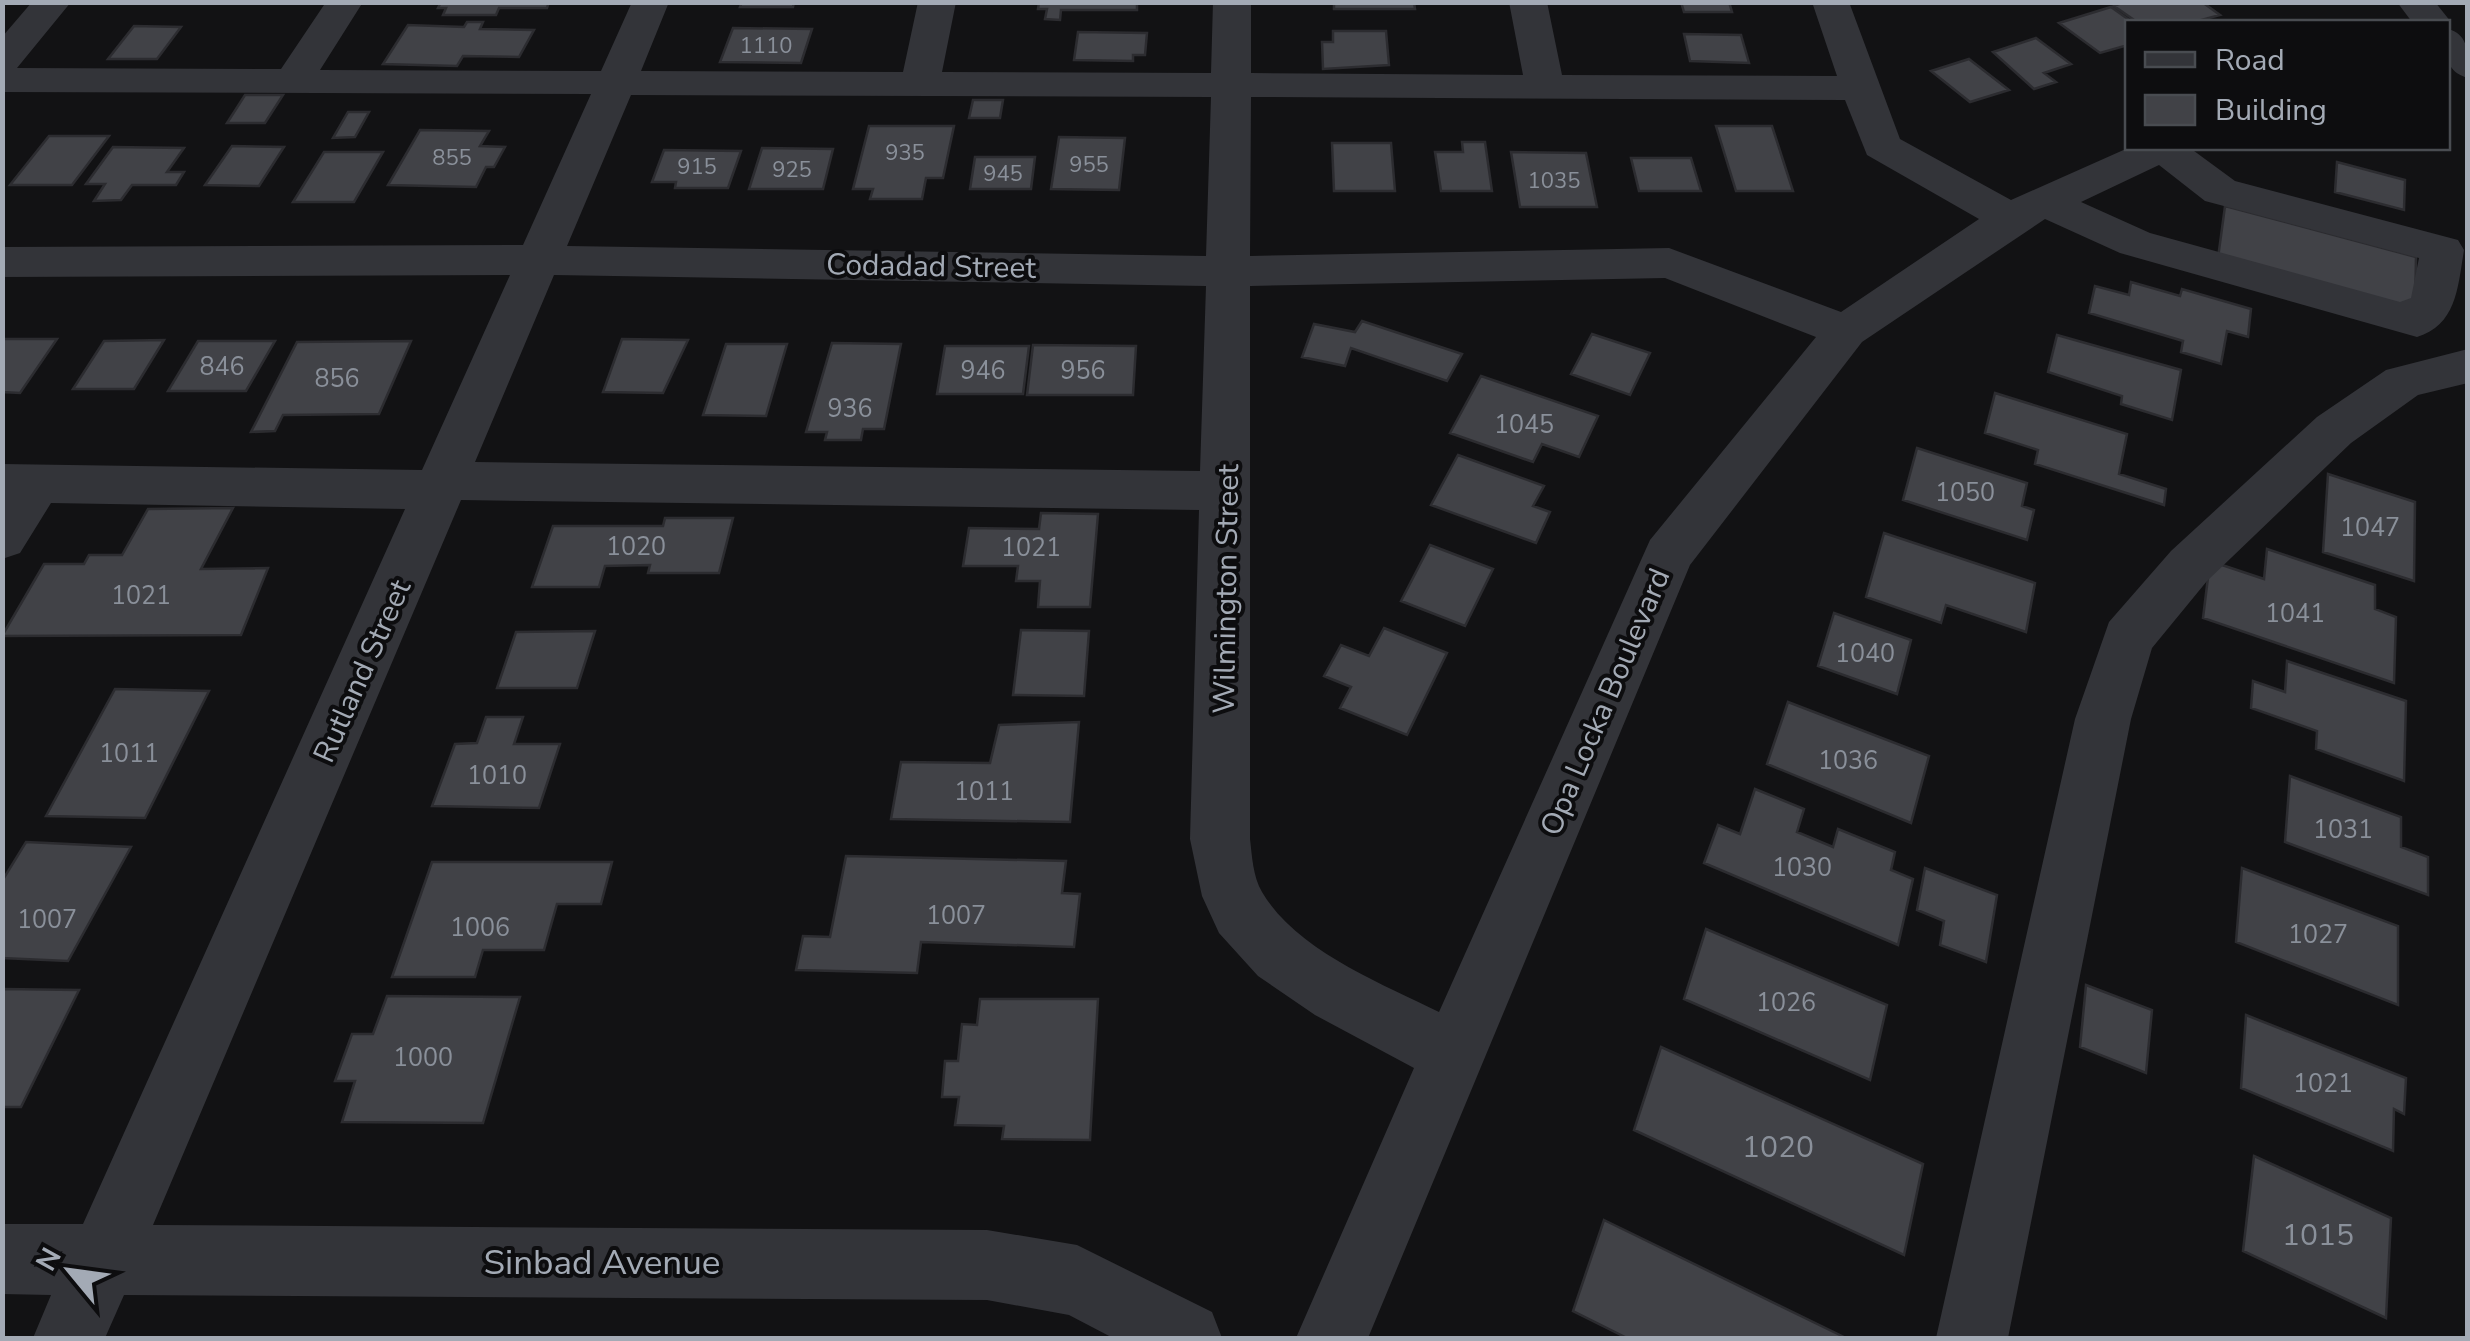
<svg xmlns="http://www.w3.org/2000/svg" width="2470" height="1341" font-family="'Nunito Sans',sans-serif">
  <rect width="100%" height="100%" fill="#121214"/>
  <path fill="#414247" stroke="#2c2c30" stroke-width="2.5" d="M 441,2 L 549,2 L 547,8 L 499,8 L 496,15 L 443,15 L 446,8 L 438,8 Z
    M 742,2 L 794,2 L 793,7 L 740,7 Z
    M 1039,2 L 1137,2 L 1137,10 L 1061,10 L 1060,20 L 1045,19 L 1047,9 L 1038,9 Z
    M 1334,2 L 1414,2 L 1415,9 L 1334,9 Z
    M 1681,2 L 1729,2 L 1732,12 L 1684,12 Z
    M 2124,2 L 2202,2 L 2220,15 L 2194,22 L 2137,22 L 2114,6 Z
    M 2111,7 L 2132,22 L 2128,22 L 2128,45 L 2100,53 L 2059,23 Z
    M 467,22 L 483,22 L 480,29 L 534,30 L 519,57 L 463,56 L 457,66 L 383,64 L 408,25 L 464,27 Z
    M 134,26 L 181,27 L 157,59 L 108,59 Z
    M 733,28 L 812,29 L 801,63 L 720,62 Z
    M 1333,31 L 1386,31 L 1389,65 L 1323,69 L 1322,42 L 1333,42 Z
    M 1078,32 L 1147,33 L 1145,55 L 1133,55 L 1133,61 L 1074,60 Z
    M 1684,34 L 1741,35 L 1749,63 L 1690,61 Z
    M 2036,38 L 2071,64 L 2044,73 L 2056,82 L 2034,89 L 1993,52 Z
    M 1969,59 L 2009,90 L 1970,102 L 1931,71 Z
    M 245,95 L 283,95 L 265,123 L 227,123 Z
    M 973,100 L 1003,100 L 1000,118 L 969,118 Z
    M 348,112 L 369,112 L 355,137 L 333,138 Z
    M 869,126 L 954,126 L 943,178 L 926,178 L 922,199 L 870,199 L 873,189 L 853,189 Z
    M 1716,126 L 1772,126 L 1793,191 L 1736,191 Z
    M 420,130 L 489,131 L 480,146 L 505,147 L 494,167 L 486,167 L 476,187 L 388,185 Z
    M 49,136 L 109,136 L 72,185 L 10,185 Z
    M 1059,137 L 1125,138 L 1119,190 L 1051,189 Z
    M 1462,142 L 1485,142 L 1492,191 L 1441,191 L 1435,152 L 1463,152 Z
    M 1332,143 L 1391,143 L 1395,191 L 1334,191 Z
    M 232,146 L 284,147 L 259,186 L 205,185 Z
    M 113,147 L 184,148 L 167,172 L 184,172 L 176,185 L 132,185 L 121,200 L 94,201 L 105,184 L 86,184 Z
    M 762,148 L 833,149 L 823,189 L 749,189 Z
    M 664,150 L 741,151 L 728,188 L 675,188 L 676,182 L 652,182 Z
    M 324,152 L 383,152 L 354,202 L 293,202 Z
    M 1511,152 L 1586,153 L 1597,207 L 1520,207 Z
    M 975,157 L 1035,157 L 1031,189 L 970,189 Z
    M 1631,158 L 1691,158 L 1701,191 L 1639,191 Z
    M 2337,162 L 2405,180 L 2404,210 L 2335,192 Z
    M 2225,206 L 2416,257 L 2415,312 L 2218,258 Z
    M 2131,282 L 2180,296 L 2182,289 L 2251,309 L 2248,337 L 2227,331 L 2221,364 L 2181,352 L 2183,341 L 2089,313 L 2095,286 L 2129,295 Z
    M 1362,321 L 1462,354 L 1447,381 L 1351,348 L 1345,366 L 1302,357 L 1314,324 L 1355,332 Z
    M 1592,334 L 1650,353 L 1630,395 L 1571,374 Z
    M 2057,335 L 2181,370 L 2172,420 L 2121,404 L 2122,396 L 2048,372 Z
    M 2,339 L 57,339 L 20,393 L 2,392 Z
    M 622,339 L 688,340 L 663,393 L 603,392 Z
    M 164,340 L 134,389 L 73,389 L 104,341 Z
    M 198,341 L 275,341 L 246,391 L 168,391 Z
    M 411,341 L 379,414 L 283,415 L 275,431 L 251,432 L 297,342 Z
    M 832,343 L 901,344 L 884,429 L 863,429 L 861,440 L 825,440 L 827,432 L 806,432 Z
    M 726,344 L 787,344 L 766,416 L 703,415 Z
    M 1033,345 L 1136,346 L 1133,395 L 1027,395 Z
    M 945,346 L 1029,346 L 1023,394 L 937,394 Z
    M 1481,376 L 1598,416 L 1579,457 L 1542,444 L 1533,462 L 1450,433 Z
    M 1995,393 L 2127,434 L 2119,474 L 2166,489 L 2164,505 L 2035,464 L 2038,450 L 1985,433 Z
    M 1917,448 L 2027,483 L 2022,506 L 2034,510 L 2027,540 L 1903,500 Z
    M 1458,455 L 1544,486 L 1533,506 L 1550,512 L 1536,543 L 1431,505 Z
    M 2328,474 L 2415,502 L 2414,581 L 2323,552 Z
    M 233,508 L 201,569 L 268,568 L 241,635 L 2,636 L 44,564 L 84,564 L 89,555 L 122,555 L 148,509 Z
    M 1041,513 L 1098,514 L 1090,607 L 1038,607 L 1040,581 L 1016,581 L 1018,566 L 963,566 L 969,528 L 1039,529 Z
    M 665,518 L 733,518 L 719,573 L 648,573 L 650,565 L 605,566 L 599,587 L 532,587 L 553,526 L 663,526 Z
    M 1884,533 L 2035,583 L 2026,632 L 1946,605 L 1941,623 L 1866,597 Z
    M 1430,545 L 1493,569 L 1465,626 L 1401,601 Z
    M 2267,549 L 2375,585 L 2375,609 L 2396,617 L 2394,683 L 2203,618 L 2210,561 L 2264,579 Z
    M 1834,613 L 1911,640 L 1897,694 L 1818,666 Z
    M 1384,628 L 1447,653 L 1407,735 L 1340,708 L 1351,687 L 1324,676 L 1341,645 L 1369,656 Z
    M 1021,630 L 1089,631 L 1084,696 L 1013,695 Z
    M 595,631 L 577,688 L 497,688 L 516,632 Z
    M 2287,661 L 2406,701 L 2404,781 L 2316,749 L 2317,731 L 2251,708 L 2253,681 L 2285,692 Z
    M 115,689 L 209,691 L 145,818 L 46,816 Z
    M 1788,702 L 1929,756 L 1911,823 L 1767,764 Z
    M 486,717 L 523,717 L 514,744 L 560,744 L 539,808 L 432,806 L 455,744 L 477,743 Z
    M 1079,722 L 1070,822 L 891,819 L 901,762 L 990,763 L 999,725 Z
    M 2290,776 L 2401,817 L 2401,847 L 2428,857 L 2428,895 L 2285,842 Z
    M 1755,789 L 1804,809 L 1797,832 L 1833,847 L 1838,829 L 1895,852 L 1891,870 L 1913,879 L 1898,945 L 1704,863 L 1718,825 L 1740,834 Z
    M 26,842 L 131,847 L 68,961 L 2,958 L 2,881 Z
    M 846,856 L 1066,861 L 1062,893 L 1080,894 L 1074,947 L 921,942 L 917,973 L 796,970 L 803,936 L 830,937 Z
    M 432,862 L 612,862 L 601,904 L 557,904 L 544,950 L 483,950 L 475,977 L 392,977 Z
    M 1925,868 L 1997,895 L 1986,962 L 1940,945 L 1944,921 L 1917,910 Z
    M 2242,868 L 2398,926 L 2398,1005 L 2236,942 Z
    M 1706,929 L 1887,1005 L 1870,1080 L 1684,999 Z
    M 2086,985 L 2152,1010 L 2146,1073 L 2080,1047 Z
    M 2,989 L 79,990 L 21,1107 L 2,1107 Z
    M 387,996 L 520,997 L 483,1123 L 342,1122 L 355,1081 L 335,1081 L 352,1034 L 373,1034 Z
    M 980,999 L 1098,999 L 1090,1140 L 1002,1139 L 1004,1126 L 955,1125 L 959,1097 L 942,1097 L 945,1061 L 958,1061 L 962,1024 L 977,1025 Z
    M 2246,1015 L 2406,1078 L 2404,1114 L 2394,1109 L 2393,1151 L 2241,1088 Z
    M 1661,1047 L 1923,1164 L 1904,1255 L 1634,1130 Z
    M 2254,1156 L 2391,1218 L 2386,1318 L 2243,1251 Z
    M 1604,1220 L 1846,1338 L 1627,1338 L 1573,1311 Z"/>
  <g fill="none" stroke-linecap="round" stroke-linejoin="round">
    <path fill="#333439" fill-rule="evenodd" d="M 32,2 L 71,2 L 17,68 L 281,69 L 326,2 L 363,2 L 320,70 L 601,71 L 632,2 L 669,2 L 641,71 L 903,72 L 918,2 L 956,2 L 942,72 L 1211,73 L 1213,2 L 1251,2 L 1251,73 L 1523,75 L 1509,2 L 1547,2 L 1562,75 L 1837,76 L 1812,2 L 1849,2 L 1900,139 L 2011,200 L 2128,148 L 2190,148 L 2235,181 L 2458,240 L 2464,250 C 2458,286 2457,325 2417,337 L 2120,253 L 2045,219 L 1862,342 L 1690,565 L 1368,1338 L 1296,1338 L 1414,1068 L 1315,1015 L 1258,976 L 1219,933 L 1202,896 L 1190,839 L 1199,510 L 461,500 L 153,1225 L 987,1230 L 1077,1245 L 1212,1312 L 1222,1338 L 1113,1338 L 1069,1315 L 987,1300 L 124,1295 L 105,1338 L 33,1338 L 51,1295 L 2,1294 L 2,1224 L 83,1224 L 405,509 L 51,503 L 20,553 L 2,559 L 2,464 L 422,470 L 510,275 L 2,277 L 2,247 L 523,245 L 591,94 L 2,92 L 2,37 ZM 631,95 L 1211,97 L 1206,256 L 567,246 ZM 1251,97 L 1845,100 L 1867,155 L 1979,219 L 1841,312 L 1669,248 L 1250,256 ZM 2159,165 L 2205,201 L 2419,258 L 2411,298 L 2400,302 L 2150,233 L 2081,202 ZM 554,275 L 1206,286 L 1200,471 L 475,462 ZM 1665,278 L 1816,337 L 1650,540 L 1439,1012 C 1381,983 1297,951 1262,892 C 1253,877 1252,856 1250,839 L 1250,286 Z
      M 2397,2 L 2435,2 L 2451,22 L 2448,27 L 2448,22 L 2412,22 Z
      M 2448,29 C 2470,35 2468,55 2468,78 C 2442,71 2447,50 2448,29 Z
      M 2468,349 L 2468,383 L 2418,395 L 2351,443 L 2207,581 L 2152,648 L 2131,719 L 2008,1338 L 1936,1338 L 2075,719 L 2109,622 L 2171,551 L 2317,417 L 2386,370 Z"/>
  </g>
  <g text-anchor="middle" stroke-width="8" stroke-linejoin="round" paint-order="stroke">
    <g font-size="22" fill="#8a909a">
      <text x="766" y="53">1110</text>
      <text x="905" y="160">935</text>
      <text x="452" y="165">855</text>
      <text x="1089" y="172">955</text>
      <text x="697" y="174">915</text>
      <text x="792" y="177">925</text>
      <text x="1003" y="181">945</text>
      <text x="1554" y="188">1035</text>
    </g>
    <g font-size="25" fill="#8a909a">
      <text x="222" y="375">846</text>
      <text x="983" y="379">946</text>
      <text x="1083" y="379">956</text>
      <text x="337" y="387">856</text>
      <text x="850" y="417">936</text>
      <text x="1524" y="433">1045</text>
      <text x="1965" y="501">1050</text>
      <text x="2370" y="536">1047</text>
      <text x="636" y="555">1020</text>
      <text x="1031" y="556">1021</text>
      <text x="141" y="604">1021</text>
      <text x="2295" y="622">1041</text>
      <text x="1865" y="662">1040</text>
      <text x="129" y="762">1011</text>
      <text x="1848" y="769">1036</text>
      <text x="497" y="784">1010</text>
      <text x="984" y="800">1011</text>
      <text x="2343" y="838">1031</text>
      <text x="1802" y="876">1030</text>
      <text x="956" y="924">1007</text>
      <text x="47" y="928">1007</text>
      <text x="480" y="936">1006</text>
      <text x="2318" y="943">1027</text>
      <text x="1786" y="1011">1026</text>
      <text x="423" y="1066">1000</text>
      <text x="2323" y="1092">1021</text>
    </g>
    <g font-size="30" fill="#a3aab5" stroke="#0d0d0f">
      <text transform="translate(931 266) rotate(1)" y="10">Codadad Street</text>
      <text transform="translate(1226 589) rotate(-89)" y="10">Wilmington Street</text>
      <text transform="translate(362 671) rotate(-66)" y="10">Rutland Street</text>
      <text transform="translate(1605 702) rotate(-67)" y="10">Opa Locka Boulevard</text>
    </g>
    <g font-size="30" fill="#8a909a">
      <text x="1778" y="1157">1020</text>
      <text x="2318" y="1245">1015</text>
    </g>
    <g font-size="35" fill="#a3aab5" stroke="#0d0d0f">
      <text x="602" y="1274">Sinbad Avenue</text>
    </g>
  </g>
  <rect width="2470" height="1341" fill="none" stroke="#a3aab5" stroke-width="10"/>
  <rect x="2125" y="20" width="325" height="130" fill="#0d0d0f" stroke="#494c51" stroke-width="2.5"/>
  <rect x="2145" y="52" width="50" height="15" fill="#333439" stroke="#494c51" stroke-width="2.5"/>
  <text x="2215" y="70" font-size="30" fill="#a3aab5">Road</text>
  <rect x="2145" y="95" width="50" height="30" fill="#414247" stroke="#494c51" stroke-width="2.5"/>
  <text x="2215" y="120" font-size="30" fill="#a3aab5">Building</text>
  <g transform="translate(70 1271) rotate(299)" stroke="#0d0d0f" stroke-width="8" paint-order="stroke">
  <path d="M0-8L18 38L0 25L-18 38Z" fill="#a3aab5"/>
  <text y="-15" font-size="28" font-weight="bold" text-anchor="middle" fill="#a3aab5">N</text>
  </g>
</svg>
